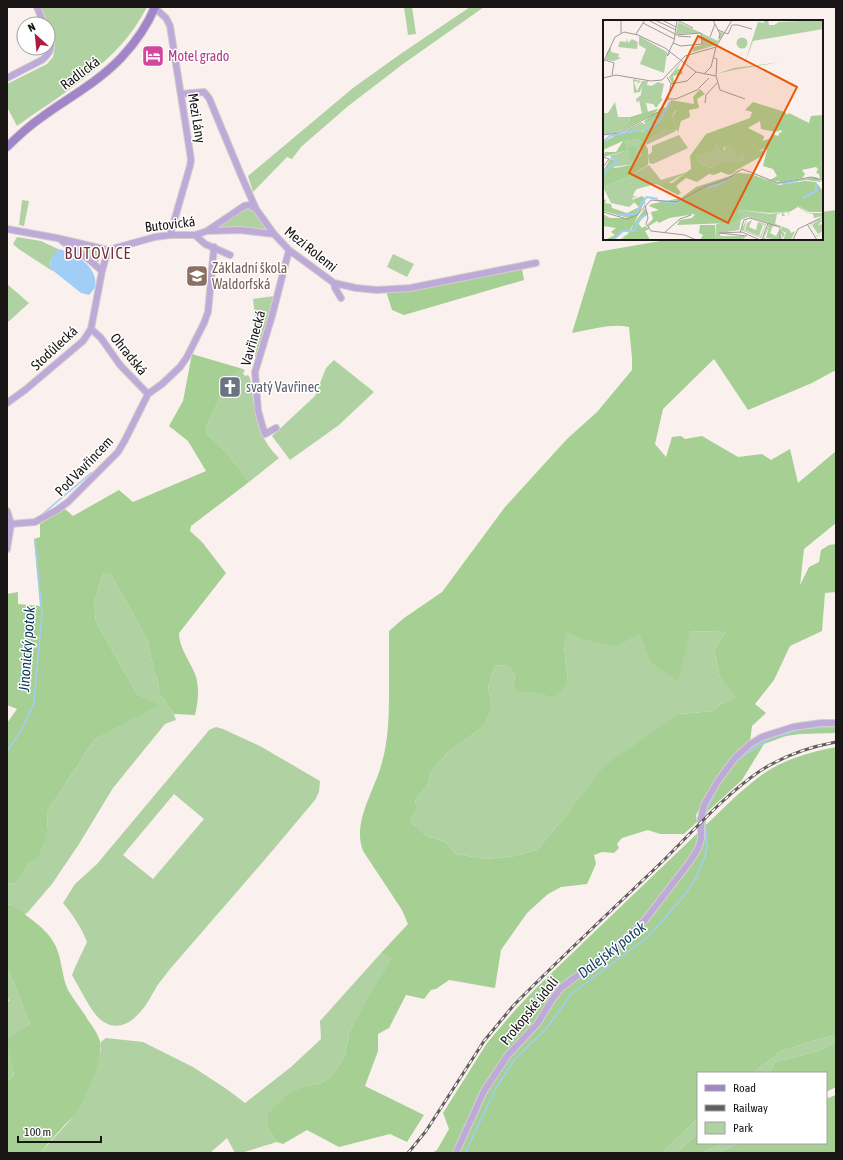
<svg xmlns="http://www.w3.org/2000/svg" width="843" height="1160" font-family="'Asap Condensed',sans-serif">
  <rect width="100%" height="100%" fill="#faf1ee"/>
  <path fill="#b0d1a1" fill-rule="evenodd" d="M 41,7 L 147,7 C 119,62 66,91 17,126 L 7,107 L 7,84 L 47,64 L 53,57 L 55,46 L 52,33 Z
    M 404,7 L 412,7 L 416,34 L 408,35 Z
    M 470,7 L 484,7 L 403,64 L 347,107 L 301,147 L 292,159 L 287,157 L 253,192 L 248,176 L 353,88 L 399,55 Z
    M 22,200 L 29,201 L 24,226 L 19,225 Z
    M 245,208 L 248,208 L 253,210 L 269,231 L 211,230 Z
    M 17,237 L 41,241 L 60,250 L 59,249 C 53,257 45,263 54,272 L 20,250 L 13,244 Z
    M 79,247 L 102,252 L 98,263 L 90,256 L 79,249 Z
    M 393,254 L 414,264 L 407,277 L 387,267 Z
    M 7,284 L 29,303 L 7,323 Z
    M 274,296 L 255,360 L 256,325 L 253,299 Z
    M 334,360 L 374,392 L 339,425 L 290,460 L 272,436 L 315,396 L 326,368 Z
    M 243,369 L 245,371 L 243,373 L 245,376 L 248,375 L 250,378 C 255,409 255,435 279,458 L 249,482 L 228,454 L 207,434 L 206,427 L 218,402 L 222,383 L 225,379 ZM 230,380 L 232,381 L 234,380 L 235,381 L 236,385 L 226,396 L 225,395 L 223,396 L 222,394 L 223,393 L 222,391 L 229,384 L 227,382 Z
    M 104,573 L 110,573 L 147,639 L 155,675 L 158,681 L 159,693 L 174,714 L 176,720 L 165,724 L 113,788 L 79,844 L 52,884 L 28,912 L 24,915 L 12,905 L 7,904 L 7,883 L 15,884 L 30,862 L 48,832 L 47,812 L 94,740 L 158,705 L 137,694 L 96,622 L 94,603 L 101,580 Z
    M 568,631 L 581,639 L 641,633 L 650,662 L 690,631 L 726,632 L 714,650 L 720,678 L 738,698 L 721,704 L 713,711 L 680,714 L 569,812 L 537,850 L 515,856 L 486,859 L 456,854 L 445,842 L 435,838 L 428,837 L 413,824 L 410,819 L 419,808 L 415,803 L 416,798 L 427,786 L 431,772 L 447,753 L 484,726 L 492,707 L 488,688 L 495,665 L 509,666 L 515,676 L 513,686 L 516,692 L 533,692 L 552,697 L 568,683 L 564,646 Z
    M 216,727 L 223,729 L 260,746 L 320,781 L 319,792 L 315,800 L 273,850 L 170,969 C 166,975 161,980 157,986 C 152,994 148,1003 142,1010 C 126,1030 107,1032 92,1010 C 85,999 79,987 72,975 C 76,964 82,953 87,942 C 81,927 73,915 63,903 L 75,884 L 97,864 L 205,735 L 209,730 ZM 174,794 L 204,819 L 153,879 L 123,855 Z
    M 381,953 L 391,959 L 349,1032 L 345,1056 L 330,1078 L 320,1083 L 306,1086 L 268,1128 L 277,1142 L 241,1153 L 235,1153 L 227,1138 L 210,1153 L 40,1153 L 73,1117 L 81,1102 L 91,1082 L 101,1051 L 101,1042 L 106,1038 L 143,1042 L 193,1067 L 228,1090 L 245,1103 L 291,1067 L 321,1039 L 320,1021 Z
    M 7,967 L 30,1024 L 8,1039 L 14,1076 L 7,1081 L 7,1002 L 9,1001 L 7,995 Z
    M 836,1036 L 836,1042 L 818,1051 L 775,1062 L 770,1073 L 753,1073 L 781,1051 L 826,1037 Z
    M 698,1118 L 698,1134 L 676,1153 L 662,1153 Z
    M 723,1143 L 739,1143 L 718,1153 L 702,1153 Z"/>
  <path fill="#a6cf93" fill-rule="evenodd" d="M 836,210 L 836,372 L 834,371 L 812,383 L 748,410 L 714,359 L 663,409 L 655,444 L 666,457 L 672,437 L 681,436 L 685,439 L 702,436 L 738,457 L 762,454 L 771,460 L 790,449 L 798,483 L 836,451 L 836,448 L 836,523 L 804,549 L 800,585 L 809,567 L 819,562 L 821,550 L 829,545 L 836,544 L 836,592 L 825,593 L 822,631 L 790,646 L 774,680 L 755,704 L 766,713 L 752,726 L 750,742 L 732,757 L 716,778 L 696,815 L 697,822 L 684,834 L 660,834 L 648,830 L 622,838 L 617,844 L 619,848 L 614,853 L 602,852 L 594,855 L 596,864 L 587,884 L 561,887 L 548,894 L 527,913 L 501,950 L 495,988 L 449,980 L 436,989 L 431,990 L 424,999 L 406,995 L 389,1028 L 378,1034 L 378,1051 L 365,1086 L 424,1115 L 407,1142 L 390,1134 L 339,1147 L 307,1130 L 283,1144 L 277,1142 L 268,1128 L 268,1114 L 290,1093 L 306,1086 L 320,1083 L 330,1078 L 345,1056 L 349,1032 L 372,991 L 391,959 L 381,953 L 408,924 L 402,910 L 363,851 C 352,823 374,791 381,766 C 389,740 389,713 389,686 C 389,668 389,649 389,631 L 404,618 L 442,592 L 505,507 L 567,439 L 597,412 L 632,370 L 632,358 L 629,327 C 611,323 590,330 572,333 L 597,252 L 672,239 L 822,239 L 822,212 ZM 690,631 L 726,632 L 714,650 L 720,678 L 737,698 L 721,704 L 713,711 L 680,714 L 605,765 L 569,812 L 537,850 L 515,856 L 486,859 L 456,854 L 445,842 L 435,838 L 428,837 L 413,824 L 410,819 L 419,808 L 415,803 L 416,798 L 427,786 L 431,772 L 447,753 L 484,726 L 492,707 L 488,688 L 495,665 L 509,666 L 515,676 L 513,686 L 516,692 L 533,692 L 551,697 L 557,695 L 568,683 L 564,646 L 568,632 L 581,639 L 617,646 L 640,633 L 650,662 L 678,681 Z
    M 522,269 L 524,280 L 404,315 L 392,310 L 386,291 L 410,290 Z
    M 192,354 L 243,369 L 225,379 L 222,383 L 218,402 L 206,427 L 207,434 L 228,454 L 249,482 L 191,526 L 190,531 L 202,542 L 226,573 L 179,633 C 179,648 190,661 195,674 C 200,687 198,702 195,715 L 174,714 L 159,693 L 158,681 L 155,675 L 147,639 L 110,573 L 104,573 L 101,580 L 94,603 L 96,622 L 137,694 L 159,705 L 94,740 L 47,812 L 48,832 L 37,859 L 30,862 L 15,884 L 7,883 L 7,723 L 17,709 L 7,705 L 7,594 L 18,592 L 18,604 L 40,606 L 34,539 L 40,537 L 40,524 L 65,509 L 73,516 L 119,490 L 133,502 L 206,471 L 188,441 L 169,426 L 183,401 Z
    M 836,727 L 836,733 L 800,734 L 786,736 L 764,744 L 742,780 L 707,812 L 706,805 L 735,760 L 758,742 L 795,729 Z
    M 836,747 L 836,855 L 835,856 L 836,859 L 836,1036 L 826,1037 L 781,1051 L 753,1073 L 698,1073 L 698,1118 L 662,1153 L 432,1153 L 437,1150 L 449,1129 L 443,1113 L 487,1043 L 516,1009 L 538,986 L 734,798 C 743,790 753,781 763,774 C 785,759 810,752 836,747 Z
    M 7,904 L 12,905 C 30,919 53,931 59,955 C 62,966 63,979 68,990 C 73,998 79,1007 85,1015 C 90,1024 97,1031 100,1041 C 105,1057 83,1104 73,1117 C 69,1121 65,1124 62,1128 C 54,1136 47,1145 40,1153 L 7,1153 L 7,1081 L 14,1076 L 7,1039 L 30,1024 L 7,967 Z
    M 836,1042 L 836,1087 L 826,1092 L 826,1073 L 770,1073 L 775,1062 L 818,1051 Z
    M 836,1095 L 836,1153 L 718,1153 L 739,1143 L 826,1143 L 826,1097 L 828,1098 Z
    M 698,1134 L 698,1143 L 723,1143 L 702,1153 L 676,1153 Z"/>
  <path fill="#a1cef6" d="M 59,249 C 75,253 99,267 95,287 C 94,290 91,292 89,295 L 81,293 L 51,269 C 48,262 53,253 59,249 Z"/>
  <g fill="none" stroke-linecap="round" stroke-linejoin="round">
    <path stroke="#a1cef6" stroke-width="1.5" d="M 39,517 L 91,473
      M 7,752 C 17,736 29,720 34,701 L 42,614 L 35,541
      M 734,765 L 737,760 L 771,738 L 806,728 L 836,727
      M 465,1153 L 496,1088 L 514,1060 L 547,1028 L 571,994 L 648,937 L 683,897 L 696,878 L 705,856 L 707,845 L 705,819 L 707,809 L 718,787"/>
    <g stroke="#d6cecb" stroke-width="8">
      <path id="minor" d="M 37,7 L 44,24
        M 155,8 L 166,18 L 170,26 L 189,146 L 191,160 L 190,166 L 170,235
        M 7,78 L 42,60 C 52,52 53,45 48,33
        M 181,94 L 204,92 L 209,98 L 241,175 L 256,209 L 274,234 L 289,250 L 334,283 L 356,288 L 377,290 L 410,288 L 536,263
        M 7,229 L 57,238 L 108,250 L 155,237 L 170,235 L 195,235 L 207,231 L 244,206 L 249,205 L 256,209
        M 207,231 L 240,230 L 274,234
        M 195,235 L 205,244 L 230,255
        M 62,241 L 87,258 L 102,271
        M 334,283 L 335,288 L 341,298
        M 91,329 L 101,338 L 120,365 L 148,394
        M 7,403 L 25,390 L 83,341 L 91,329 L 102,271 L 108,250
        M 276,428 L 265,434 L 262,425 L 258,410 L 255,372 L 272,316 L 289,250
        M 7,511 L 11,524 L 7,549
        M 11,524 L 35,522 L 57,510 L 68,502 L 118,452 L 125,440 L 148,394 L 162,384 L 180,367 L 187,357 L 204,323 L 208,312 L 214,247
        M 456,1153 L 484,1091 L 508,1055 L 537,1024 L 554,997 L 561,988 L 574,978 L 604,958 L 645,920 L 688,864 L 698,849 L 701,839 L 701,818 L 704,805 L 718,781 L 735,758 L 749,745 L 762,737 L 793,727 L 821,723 L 836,723"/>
    </g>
    <g stroke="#d6cecb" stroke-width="10">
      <path id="secondary" d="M 7,147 C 18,136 29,126 42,117 C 68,98 98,82 121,58 C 135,43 147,26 155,7"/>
    </g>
    <use href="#minor" stroke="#bdaad8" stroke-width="6"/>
    <use href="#secondary" stroke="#a285c9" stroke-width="8"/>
    <g stroke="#635e5c" stroke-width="3">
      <path id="rail" d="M 408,1153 L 426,1131 L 484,1041 L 513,1006 C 562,956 614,908 665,859 C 694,830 726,794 760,771 C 783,756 809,747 836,742"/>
    </g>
    <use href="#rail" stroke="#fff" stroke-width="1.5" stroke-dasharray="4.5" stroke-linecap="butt"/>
  </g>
  <defs>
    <g id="hotel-square" transform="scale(1.15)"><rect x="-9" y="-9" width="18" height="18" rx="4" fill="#d1479c" stroke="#fff"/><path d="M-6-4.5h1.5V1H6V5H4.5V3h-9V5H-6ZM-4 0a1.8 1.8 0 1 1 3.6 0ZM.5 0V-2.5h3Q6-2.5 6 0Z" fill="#fff"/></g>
    <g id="school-square" transform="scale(1.15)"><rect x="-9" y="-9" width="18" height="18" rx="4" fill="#8d6e63" stroke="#fff"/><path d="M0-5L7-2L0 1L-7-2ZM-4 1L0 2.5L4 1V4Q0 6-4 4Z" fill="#fff"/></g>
    <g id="church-square" transform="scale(1.15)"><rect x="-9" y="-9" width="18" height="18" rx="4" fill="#6b7280" stroke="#fff"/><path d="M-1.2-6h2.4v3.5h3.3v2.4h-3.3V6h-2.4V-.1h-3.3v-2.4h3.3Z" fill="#fff"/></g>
  </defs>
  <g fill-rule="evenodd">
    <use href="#hotel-square" x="153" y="56"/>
    <use href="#school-square" x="197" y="276"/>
    <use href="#church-square" x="230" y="387"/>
  </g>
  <g text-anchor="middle" stroke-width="3" stroke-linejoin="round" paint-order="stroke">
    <g font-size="14" fill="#b23c85" stroke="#fff" text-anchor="start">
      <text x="168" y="61">Motel grado</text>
    </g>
    <g font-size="14" fill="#191615" stroke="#fff">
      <text transform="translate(80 73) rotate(-37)" y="5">Radlická</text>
      <text transform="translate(197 118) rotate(81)" y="5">Mezi Lány</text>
      <text transform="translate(170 224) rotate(-7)" y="5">Butovická</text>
      <text transform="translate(311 249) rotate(39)" y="5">Mezi Rolemi</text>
      <text transform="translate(253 338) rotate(-74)" y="5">Vavřinecká</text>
      <text transform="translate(54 348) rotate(-43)" y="5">Stodůlecká</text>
      <text transform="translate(129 354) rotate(51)" y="5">Ohradská</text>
      <text transform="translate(84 466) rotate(-46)" y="5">Pod Vavřincem</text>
      <text transform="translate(529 1011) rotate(-51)" y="5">Prokopské údolí</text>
    </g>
    <g font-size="14" fill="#785e54" stroke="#fff" text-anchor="start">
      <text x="212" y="273">Základní škola<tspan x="212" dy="16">Waldorfská</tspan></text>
    </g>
    <g font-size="14" fill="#5b616d" stroke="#fff" text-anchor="start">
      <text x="246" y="392">svatý Vavřinec</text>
    </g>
    <g font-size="15" font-style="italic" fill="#0e3a5a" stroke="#fff">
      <text transform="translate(27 649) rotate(-86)" y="5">Jinonický potok</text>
      <text transform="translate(612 950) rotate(-38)" y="5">Dalejský potok</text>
    </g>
    <g font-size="16" letter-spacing="1" fill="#783139" stroke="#fff">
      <text x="98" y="259">BUTOVICE</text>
    </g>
  </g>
  <g transform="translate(603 20)">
    <rect width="220" height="220" fill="#faf1ee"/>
    <path d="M 161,0 L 165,0 L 166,5 L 171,5 L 176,2 L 220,0 L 220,9 L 150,21 L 141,45 L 155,2 L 161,3 ZM 75,2 L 115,21 L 117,12 L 121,13 L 113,25 L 90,32 L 89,27 L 99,25 L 99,15 L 97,13 L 73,14 ZM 36,16 L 64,32 L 61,53 L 37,44 L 43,29 L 36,25 ZM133.5 23a5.5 5.5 0 1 1 11 0a5.5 5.5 0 1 1-11 0ZM 24,18 L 25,23 L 29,19 L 35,22 L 34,29 L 15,27 L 17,21 L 23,22 ZM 8,27 L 8,32 L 16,34 L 15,37 L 18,38 L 11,41 L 3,40 L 4,32 ZM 78,42 L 74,50 L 78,48 L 80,54 L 70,56 L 72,64 L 69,64 L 66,57 ZM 178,42 L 130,50 L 113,54 L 131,48 ZM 30,59 L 38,61 L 34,64 L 35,61 L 31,62 L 34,71 L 39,61 L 45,61 L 44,65 L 48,66 L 55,62 L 61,64 L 58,78 L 60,79 L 53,88 L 50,84 L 43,83 L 45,92 L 39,94 L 36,80 L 34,83 L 33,79 L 38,75 L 39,66 L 37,72 L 31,73 ZM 12,82 L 15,97 L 27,97 L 26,102 L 13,113 L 0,115 L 0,93 L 5,93 ZM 74,90 L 73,111 L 43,125 L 41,122 L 52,115 L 62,109 L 71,108 L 69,95 ZM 52,98 L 55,101 L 38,112 L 30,109 L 38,102 L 41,104 ZM 76,115 L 85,128 L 50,144 L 46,143 L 45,135 L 49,132 L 49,126 ZM 34,119 L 39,122 L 36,129 L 38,130 L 37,138 L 32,144 L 9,147 L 11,138 L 6,136 L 26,130 L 33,132 L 24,128 L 22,121 ZM 114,124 L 121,130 L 124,124 L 143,134 L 140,142 L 121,142 L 107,148 L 98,144 L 94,137 L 109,130 ZM 46,145 L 58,160 L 84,152 L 59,167 L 53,164 L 34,169 L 26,156 ZM 25,157 L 32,171 L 30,176 L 35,177 L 29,178 L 31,183 L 26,187 L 8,183 L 0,167 ZM 196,186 L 206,193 L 220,193 L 220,196 L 211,198 L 210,194 L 205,193 L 195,187 L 186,192 L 186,196 L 185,192 L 180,193 L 182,196 L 179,196 L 179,193 L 174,194 L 172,204 L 186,209 L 188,213 L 192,211 L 189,220 L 190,214 L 188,220 L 180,220 L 183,213 L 178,210 L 182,214 L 178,220 L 179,215 L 177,212 L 179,207 L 170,206 L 167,213 L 173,216 L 176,210 L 178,216 L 177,220 L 163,218 L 166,206 L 161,218 L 165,220 L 160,219 L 166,203 L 145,197 L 138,200 L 136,210 L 116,213 L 118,216 L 142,216 L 141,220 L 139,218 L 139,220 L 112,220 L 113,204 L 137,200 L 126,194 L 136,193 L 137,190 L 167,194 L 187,191 ZM 144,199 L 141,210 L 155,216 L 157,217 L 162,205 L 156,203 L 160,205 L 156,216 L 142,210 L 144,203 L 149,200 L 146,207 L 153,210 L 155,202 L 163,204 L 158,218 L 138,210 ZM 216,199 L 220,200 L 215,205 L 220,204 L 220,211 L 215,214 L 209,205 L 217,199 L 207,205 L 214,216 L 220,213 L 214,217 L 207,204 Z" fill="#b0d1a1"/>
    <path d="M 97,69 L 102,74 L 94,79 L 96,88 L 86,90 L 87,97 L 78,101 L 75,112 L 72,107 L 73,90 L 69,95 L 72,109 L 62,109 L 41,122 L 45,129 L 45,145 L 26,156 L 34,169 L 32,171 L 25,157 L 0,167 L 0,151 L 7,139 L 14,141 L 10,147 L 12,148 L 32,144 L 34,139 L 37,138 L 38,130 L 36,129 L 36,134 L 34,134 L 37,124 L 39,122 L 34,119 L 22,121 L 24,128 L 33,126 L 32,138 L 27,139 L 26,130 L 0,137 L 2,132 L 13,132 L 20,121 L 0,130 L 0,122 L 38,102 L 30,109 L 39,112 L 55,100 L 52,98 L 44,103 L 40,102 L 60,86 L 64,90 L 68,80 L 91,84 L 90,77 ZM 150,82 L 182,92 L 184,95 L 186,93 L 206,103 L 208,96 L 220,95 L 220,159 L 217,159 L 216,154 L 213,153 L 215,149 L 213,147 L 199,150 L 202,154 L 199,158 L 178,162 L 167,160 L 174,156 L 170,149 L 160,146 L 164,130 L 162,128 L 155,132 L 161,130 L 159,136 L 130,152 L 140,149 L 145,150 L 166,160 L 175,163 L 213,157 L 219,162 L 204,160 L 174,164 L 166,161 L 145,150 L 140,149 L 126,155 L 118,152 L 111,155 L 106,154 L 94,162 L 83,158 L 73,166 L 78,173 L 75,175 L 59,167 L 60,163 L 69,163 L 88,149 L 87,136 L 103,114 L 147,98 L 149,92 L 142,90 ZM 157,101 L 158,109 L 173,112 L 178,110 L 179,113 L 177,112 L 175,116 L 170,114 L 166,119 L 160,121 L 161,116 L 145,108 ZM 114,124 L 118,131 L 124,125 L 132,129 L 134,137 L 138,132 L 142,134 L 140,142 L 120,142 L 107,148 L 98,144 L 94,137 L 109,131 ZM 54,89 L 56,91 L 13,113 L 26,102 L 27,97 ZM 136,153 L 148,154 L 176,165 L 202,161 L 213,162 L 220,171 L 220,192 L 206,192 L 196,186 L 188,191 L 167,193 L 137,190 L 135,194 L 126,194 L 137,195 L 137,200 L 126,203 L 74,205 L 77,200 L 89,198 L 92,194 L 66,198 L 56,203 L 54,201 L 46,206 L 47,209 L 44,205 L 50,199 L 48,192 L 56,190 L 46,186 L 48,184 L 78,178 L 93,167 ZM 39,176 L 43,179 L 29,208 L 24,215 L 19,220 L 17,220 L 26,212 L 20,211 L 11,220 L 2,220 L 12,215 L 8,212 L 13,208 L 0,206 L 0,194 L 7,198 L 26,198 L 0,191 L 0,179 L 3,180 L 2,183 L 8,184 L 9,188 L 24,193 L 36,187 L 29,180 ZM 42,188 L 44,194 L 35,203 L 39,208 L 42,206 L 46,209 L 42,211 L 47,220 L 20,220 ZM 97,205 L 112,205 L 112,220 L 97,220 L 100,215 L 96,213 Z" fill="#a6cf93" fill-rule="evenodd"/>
    <path fill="none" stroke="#a1cef6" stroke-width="2" d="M 42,110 L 56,102 L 67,82M 0,122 L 7,116 L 34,110M 0,153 L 13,142 L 10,138 L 7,139M 179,164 L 194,161M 105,167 L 115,165 L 127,158M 200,178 L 213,171 L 213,163M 56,181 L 74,183 L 81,179M 42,184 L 40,180 L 44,177 L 55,179M 15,195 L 33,194 L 40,180M 10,220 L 20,211 L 31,211 L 37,199 L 45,193"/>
    <path fill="none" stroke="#a09997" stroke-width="1" d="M 45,0 L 72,14M 52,0 L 73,10M 59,0 L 73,7M 74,0 L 90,8M 110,0 L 117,14 L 116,18M 40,3 L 71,19M 115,10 L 125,14 L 129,5 L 135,5 L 149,9M 18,13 L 18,0M 33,14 L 42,0M 75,16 L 88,17M 107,17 L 112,4M 70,23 L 78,26 L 99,24 L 98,13 L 72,15M 67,33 L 64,36 L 71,21 L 74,0M 111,38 L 114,39 L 113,56 L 117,70 L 142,79M 2,40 L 11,43 L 9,55M 0,43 L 12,17 L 21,12 L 35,15 L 62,28 L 93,52 L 113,56M 101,54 L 108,47 L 113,27M 0,58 L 13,55 L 48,61 L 59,60 L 82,36 L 113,27 L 129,0M 68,64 L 84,61 L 93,52M 65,79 L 73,79 L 94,70 L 106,58M 102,83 L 103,75 L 114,63M 0,115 L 15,113 L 57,91 L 65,79 L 68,64 L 64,57M 0,137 L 6,139 L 0,147M 42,185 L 45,198 L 43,204 L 48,211 L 82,215 L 93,220M 0,192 L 24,199 L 34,195 L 48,180 L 74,182 L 101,167 L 124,159 L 139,149 L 175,163 L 208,157 L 220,160M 204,204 L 214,220M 62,212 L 77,199 L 88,195M 137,213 L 141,200 L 147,198 L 177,207 L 177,220M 144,216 L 116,213 L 139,212 L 157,220M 159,220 L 165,203M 190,220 L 195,209 L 220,197"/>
    <path fill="#e8590c" fill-opacity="0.15" stroke="#e8590c" stroke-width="2" d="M 95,16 L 194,67 L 125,203 L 26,153 Z"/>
    <rect width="220" height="220" fill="none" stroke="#191615" stroke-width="2"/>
  </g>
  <rect width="843" height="1160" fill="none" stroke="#191615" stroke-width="16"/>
  <rect x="697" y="1072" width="130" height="72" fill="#ffffff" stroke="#a3a2a1"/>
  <rect x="705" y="1085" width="20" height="6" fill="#a285c9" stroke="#a3a2a1"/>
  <text x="733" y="1092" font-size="12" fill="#191615">Road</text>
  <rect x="705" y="1105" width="20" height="6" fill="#635e5c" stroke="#a3a2a1"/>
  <text x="733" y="1112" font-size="12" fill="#191615">Railway</text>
  <rect x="705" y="1122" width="20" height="12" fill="#b0d1a1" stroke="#a3a2a1"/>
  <text x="733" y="1132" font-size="12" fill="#191615">Park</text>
  <g transform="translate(36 36) rotate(333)"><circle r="19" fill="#ffffff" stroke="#a3a2a1"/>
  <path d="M0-3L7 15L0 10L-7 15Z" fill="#af1b3e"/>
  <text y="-6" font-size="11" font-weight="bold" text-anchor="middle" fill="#191615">N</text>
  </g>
  <path d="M18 1136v6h83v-6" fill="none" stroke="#191615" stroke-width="2"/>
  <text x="24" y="1136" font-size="12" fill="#191615" stroke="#ffffff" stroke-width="3" paint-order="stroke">100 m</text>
</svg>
